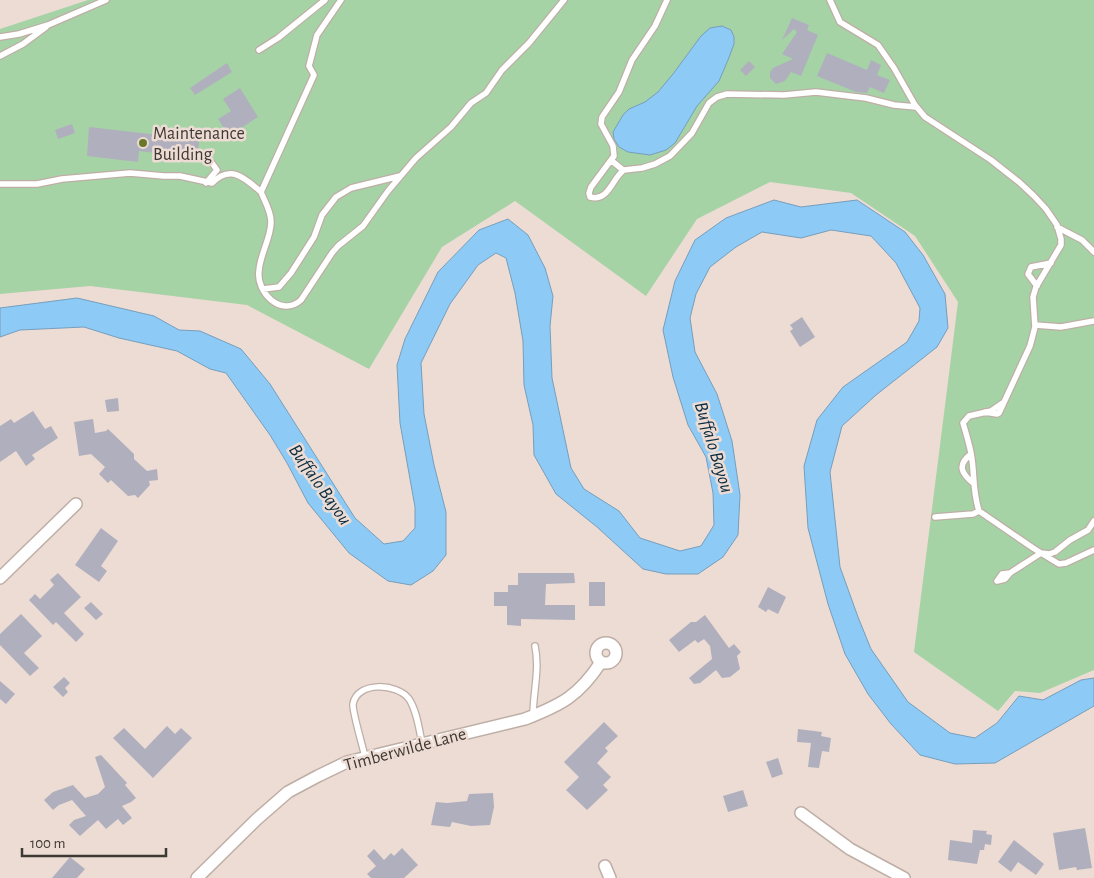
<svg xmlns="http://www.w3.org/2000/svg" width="1094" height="878" font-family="'Alegreya Sans',sans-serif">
  <rect width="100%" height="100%" fill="#eddcd3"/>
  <path fill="#a6d3a6" d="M 88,0 L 1094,0 L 1094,670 L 1040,693 L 1015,691 L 998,711 L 914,652 L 958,302 L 915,236 L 851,193 L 770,182 L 697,219 L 646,296 L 515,201 L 442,247 L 369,369 L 247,305 L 90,286 L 0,294 L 0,29 Z"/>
  <path fill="#8ecaf6" stroke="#769ebc" d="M 722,26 L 731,30 L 734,37 L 734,44 L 728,60 L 719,81 L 697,106 L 675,143 L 666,150 L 650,155 L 628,152 L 619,147 L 614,139 L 613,132 L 623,115 L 629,109 L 645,102 L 658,92 L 673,74 L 701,36 L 710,28 Z
    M 774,200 L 801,207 L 857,200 L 905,232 L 923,255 L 945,294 L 948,328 L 937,347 L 876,395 L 842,426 L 830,472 L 840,567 L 858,617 L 871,649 L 908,702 L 950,733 L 975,738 L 997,723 L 1019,696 L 1043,700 L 1081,680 L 1094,678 L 1094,706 L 995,763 L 955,764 L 920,755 L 891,724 L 868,694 L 845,654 L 828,604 L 808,528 L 804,466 L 817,420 L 843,387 L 907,342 L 919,321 L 920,308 L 896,263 L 871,236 L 831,230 L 801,238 L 762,232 L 736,247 L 710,267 L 696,294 L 690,318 L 695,352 L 717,394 L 732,441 L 740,495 L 738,535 L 723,557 L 698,574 L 666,574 L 643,569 L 597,527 L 556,494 L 534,455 L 533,425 L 524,385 L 523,341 L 515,293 L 506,258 L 496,253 L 478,265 L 450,304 L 421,363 L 424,414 L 434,465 L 446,512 L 446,555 L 433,571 L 411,585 L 388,581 L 349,553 L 308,503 L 287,463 L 270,435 L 226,373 L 210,369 L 177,351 L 119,338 L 84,327 L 20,330 L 0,337 L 0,308 L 77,298 L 154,316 L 179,330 L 200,331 L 241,349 L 270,384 L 355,518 L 384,544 L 403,541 L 415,528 L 415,507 L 400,423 L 397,365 L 405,339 L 438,272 L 479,230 L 508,219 L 528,235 L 545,268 L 553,296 L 550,326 L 552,378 L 571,468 L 584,489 L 619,511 L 640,538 L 680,551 L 701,546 L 714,525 L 713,493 L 706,457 L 688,425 L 673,377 L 663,330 L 675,281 L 695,240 L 726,218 Z"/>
  <path fill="#b0afbe" d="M 792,18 L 809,25 L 807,30 L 818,35 L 801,76 L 791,72 L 785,81 L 776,84 L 770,78 L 770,72 L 773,68 L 793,59 L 782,54 L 797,32 L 794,29 L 782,40 Z
    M 827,53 L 867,70 L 871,60 L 881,65 L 877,75 L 890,80 L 884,93 L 870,87 L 867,93 L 856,92 L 817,76 Z
    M 749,61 L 755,67 L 746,76 L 740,70 Z
    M 227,63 L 232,72 L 195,95 L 190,88 Z
    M 240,88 L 258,117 L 229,136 L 218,119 L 231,111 L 223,99 Z
    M 72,124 L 75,133 L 58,139 L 55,130 Z
    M 89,127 L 194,139 L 199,141 L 198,153 L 192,152 L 192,157 L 139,151 L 138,162 L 87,156 Z
    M 802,317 L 815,337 L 800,347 L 790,331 L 793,329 L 790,325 Z
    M 118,398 L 119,411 L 107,412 L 105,400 Z
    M 33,411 L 45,429 L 51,426 L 58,438 L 32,455 L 35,459 L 26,466 L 16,451 L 0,462 L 0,426 L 11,419 L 14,423 Z
    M 93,419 L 95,433 L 106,431 L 108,429 L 134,454 L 134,459 L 147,471 L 157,469 L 158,480 L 149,481 L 150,485 L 138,498 L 135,495 L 128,496 L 111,480 L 108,483 L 99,474 L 105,467 L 91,454 L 79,456 L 74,422 Z
    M 101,528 L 118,541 L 101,566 L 107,571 L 99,582 L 75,565 Z
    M 58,573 L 81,597 L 64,613 L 84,634 L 76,642 L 56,622 L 53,625 L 29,600 L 35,594 L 40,599 L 54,585 L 50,580 Z
    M 518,573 L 574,573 L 575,583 L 546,584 L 545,605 L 575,605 L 575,620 L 521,619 L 521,626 L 507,625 L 507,606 L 494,606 L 494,592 L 508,592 L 508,585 L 518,585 Z
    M 589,582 L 605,582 L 605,606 L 589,606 Z
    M 768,587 L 786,597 L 778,614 L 768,609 L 766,612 L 758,607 Z
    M 91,602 L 103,614 L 96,620 L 84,608 Z
    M 21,614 L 42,636 L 24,653 L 39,668 L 30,676 L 0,645 L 0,634 Z
    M 705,615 L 729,648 L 734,644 L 741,652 L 737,656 L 740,669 L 730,677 L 722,678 L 716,670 L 700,683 L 694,684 L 689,678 L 712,659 L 710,646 L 704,639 L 698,643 L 695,640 L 679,652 L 669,640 L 691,622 L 696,622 Z
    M 64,677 L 70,683 L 65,688 L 68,692 L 63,697 L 53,687 Z
    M 0,681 L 15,694 L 6,704 L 0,699 Z
    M 604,722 L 618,736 L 605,748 L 608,751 L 597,763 L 611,777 L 603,785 L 608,790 L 587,810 L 566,790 L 579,777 L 564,762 Z
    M 167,726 L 175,734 L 181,728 L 192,738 L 153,778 L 113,738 L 124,728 L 145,749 Z
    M 798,729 L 822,732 L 821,736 L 831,738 L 829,752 L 822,751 L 819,768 L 808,767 L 811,743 L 797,742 Z
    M 101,755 L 127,783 L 125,785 L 136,798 L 131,802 L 122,806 L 132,818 L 123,825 L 118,819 L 106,829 L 98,820 L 80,836 L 69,825 L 74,820 L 86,816 L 72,800 L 59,805 L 53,810 L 44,800 L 53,792 L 73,785 L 85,798 L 98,794 L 105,787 L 95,757 Z
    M 778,758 L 783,774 L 772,778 L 766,762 Z
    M 743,790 L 748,806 L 728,812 L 723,796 Z
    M 493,793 L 494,807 L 490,825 L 471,826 L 452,822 L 450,827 L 431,825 L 436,802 L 447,803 L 467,801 L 469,794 Z
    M 1085,828 L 1092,868 L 1077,870 L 1076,867 L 1059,870 L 1053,833 Z
    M 973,830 L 987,831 L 986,834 L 992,835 L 991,845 L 985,844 L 984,850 L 980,850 L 977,864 L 948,860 L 950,840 L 972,843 Z
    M 1014,840 L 1044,864 L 1036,875 L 1018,862 L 1011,872 L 998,862 Z
    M 402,848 L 418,865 L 404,878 L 371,878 L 367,874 L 376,866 L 367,856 L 374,849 L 384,860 L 391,853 L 394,856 Z
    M 70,857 L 85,869 L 77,878 L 52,878 Z"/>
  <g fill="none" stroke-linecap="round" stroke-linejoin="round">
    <g stroke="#beaea6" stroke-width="8">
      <path id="service" d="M 341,0 L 317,35 L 309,66 L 314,75 L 261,192 C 265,202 271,211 271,222 C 271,238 260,254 259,271 C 256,292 281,318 301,300 L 332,253 L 338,246 L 363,226 L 388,191 L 416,158 L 451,127 L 471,103 L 486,93 L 502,70 L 529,43 L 564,0
        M 667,0 L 655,26 L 632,60 L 619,92 L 602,117 L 601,124 L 613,146 L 614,156 L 591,187 L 589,193 L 590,197 C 609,202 612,178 624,170 L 642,168 L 655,164 L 670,156 L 692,133 L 709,103 L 717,97 L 727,94 L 784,95 L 816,92 L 866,98 L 894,105 L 916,107
        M 830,0 L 840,22 L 878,45 L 894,68 L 915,105 L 925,117 L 991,160 L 1019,182 L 1034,196 L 1046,209 L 1057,225 L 1061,239 L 1061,245 L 1036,287 L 1033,297 L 1035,327 L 1030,346 L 999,413 L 997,414 L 985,412
        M 0,37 L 19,34 L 48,25 L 106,0
        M 259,50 L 278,38 L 325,0
        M 0,56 L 23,44 L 46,27
        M 612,161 L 623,170
        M 206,183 L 217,170 L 212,163
        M 0,184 L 37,184 L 62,179 L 130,173 L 164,176 L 180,176 L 212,183 C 231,164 245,178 261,192
        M 1057,227 L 1082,240 L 1094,252
        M 1037,286 L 1028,274 L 1031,267 L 1051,263
        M 263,289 L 279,287 L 291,273 L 314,237 L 322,215 L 336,197 L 351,188 L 400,176
        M 1035,325 L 1061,327 L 1094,321
        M 971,454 C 957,465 961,473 973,483
        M 979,511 C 972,489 975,474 971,453 C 969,443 966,433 963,423 L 969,416 L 991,411 L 1004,402
        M 935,517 L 973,514 L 979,511 L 1033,548 L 1041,553 L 1049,554 L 1055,552 L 1070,540 L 1088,530 L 1094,521
        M 1010,573 L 1002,574 L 997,581 L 1005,579 L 1010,573 L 1041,553 L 1059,564 L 1066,563 L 1094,550
        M 533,716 C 533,692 540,670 535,646
        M 365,757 C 363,747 352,711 353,704 C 357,681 397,683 409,699 C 417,711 419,729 422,743"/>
    </g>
    <g stroke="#beaea6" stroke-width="14">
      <path id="minor" d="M 0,578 L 76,504
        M596 653a10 10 0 1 1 20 0a10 10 0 1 1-20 0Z
        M 801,813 L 850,849 L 904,878
        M 605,866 L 610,878
        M 197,878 L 257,819 L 288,792 L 318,776 L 347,762 L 525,719 C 561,705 579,696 601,662"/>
    </g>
    <use href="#service" stroke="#fff" stroke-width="5.5"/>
    <use href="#minor" stroke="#fff" stroke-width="11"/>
  </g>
  <circle fill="#687826" stroke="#eddcd3" stroke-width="2" cx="143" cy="143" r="5"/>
  <g text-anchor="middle" stroke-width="5" stroke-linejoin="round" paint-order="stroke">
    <g font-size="18" fill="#3f3935" stroke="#eddcd3" text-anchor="start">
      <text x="153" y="139">Maintenance<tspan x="153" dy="21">Building</tspan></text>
    </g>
    <g font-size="18" fill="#3f3935" stroke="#eddcd3">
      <text transform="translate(405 749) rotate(-15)" y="6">Timberwilde Lane</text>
    </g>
    <g font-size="19" font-style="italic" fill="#0a2c42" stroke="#eddcd3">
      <text transform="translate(715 447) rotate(73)" y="7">Buffalo Bayou</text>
      <text transform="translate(321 484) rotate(55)" y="7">Buffalo Bayou</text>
    </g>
  </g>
  <path d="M22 848v8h144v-8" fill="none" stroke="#3f3935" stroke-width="2.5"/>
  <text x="30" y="848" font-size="15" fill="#3f3935" stroke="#eddcd3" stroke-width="4" paint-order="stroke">100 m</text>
</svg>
